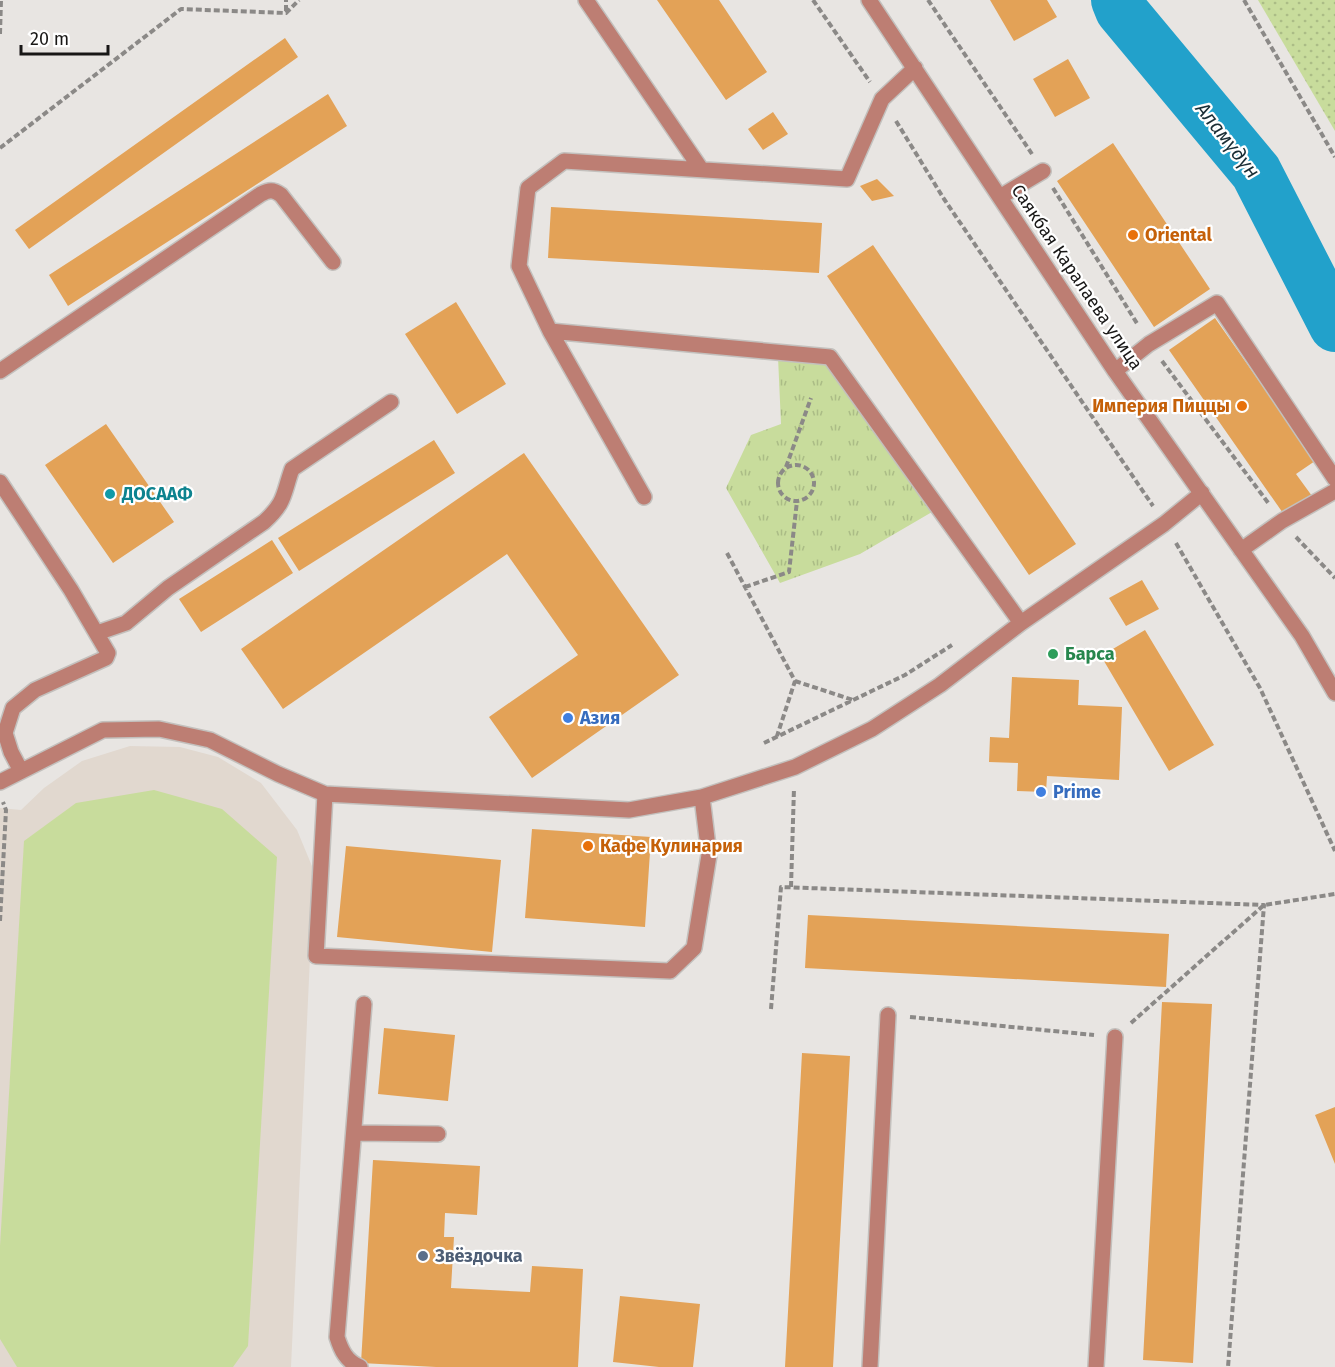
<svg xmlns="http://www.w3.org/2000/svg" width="1335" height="1367" font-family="'Fira Sans',sans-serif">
  <defs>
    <pattern id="park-tufts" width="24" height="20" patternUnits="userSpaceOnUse" patternTransform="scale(1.5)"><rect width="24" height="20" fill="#c8dc9c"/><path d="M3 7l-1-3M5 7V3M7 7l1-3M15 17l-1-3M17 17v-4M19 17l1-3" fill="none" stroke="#abbc86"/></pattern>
    <pattern id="garden-dots" width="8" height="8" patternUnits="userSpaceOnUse" patternTransform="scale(1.5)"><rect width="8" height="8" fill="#c8dc9c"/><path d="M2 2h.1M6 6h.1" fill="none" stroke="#abbc86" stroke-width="1.8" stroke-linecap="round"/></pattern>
  </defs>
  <rect width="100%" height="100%" fill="#e8e5e2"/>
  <path fill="#e1d8cf" d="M 130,746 L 180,747 L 218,757 L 261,783 L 297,830 L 314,871 L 291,1367 L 0,1367 L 0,808 L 21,810 L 44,788 L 82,761 Z"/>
  <path fill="#c8dc9c" d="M 154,790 L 222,809 L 277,857 L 248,1346 L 233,1367 L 17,1367 L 0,1339 L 0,1246 L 24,841 L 76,803 Z"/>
  <path fill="url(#park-tufts)" d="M 778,357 L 826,361 L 932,512 L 860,554 L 780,583 L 726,488 L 751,435 L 781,424 Z"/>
  <path fill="url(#garden-dots)" d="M 1258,0 L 1335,0 L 1335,131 Z"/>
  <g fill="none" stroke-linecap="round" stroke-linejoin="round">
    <path stroke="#22a1cb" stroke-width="52" d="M 1117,0 L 1121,10 L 1256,172 L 1335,326"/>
  </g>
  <path fill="#e3a257" d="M 657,0 L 719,0 L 767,72 L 726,100 Z
    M 990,0 L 1047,0 L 1057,17 L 1014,41 Z
    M 285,38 L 298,57 L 29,249 L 15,230 Z
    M 1068,59 L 1090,98 L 1055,117 L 1033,79 Z
    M 328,94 L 347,126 L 68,306 L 49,275 Z
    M 773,112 L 788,134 L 763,150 L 748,129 Z
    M 1113,143 L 1210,289 L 1154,327 L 1057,181 Z
    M 877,179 L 894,196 L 872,201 L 860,186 Z
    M 551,207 L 822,223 L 819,273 L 548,258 Z
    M 873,245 L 1076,544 L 1029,575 L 827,276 Z
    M 456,302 L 506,384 L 457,414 L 405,334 Z
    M 1215,318 L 1315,461 L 1296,474 L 1312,496 L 1285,516 L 1169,350 Z
    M 106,424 L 174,522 L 113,563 L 45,465 Z
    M 434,440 L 455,473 L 299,571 L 278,538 Z
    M 524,453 L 679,675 L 532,778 L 489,717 L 578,655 L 507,554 L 283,709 L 241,649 Z
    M 272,540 L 293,573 L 201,632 L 179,599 Z
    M 1142,580 L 1159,609 L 1126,626 L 1109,598 Z
    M 1145,630 L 1214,745 L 1169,771 L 1101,656 Z
    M 1012,677 L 1079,680 L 1078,705 L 1122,707 L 1119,780 L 1047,776 L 1046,792 L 1017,791 L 1018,763 L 989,762 L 990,737 L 1009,738 Z
    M 532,829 L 651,837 L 645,927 L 525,918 Z
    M 346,846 L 501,860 L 492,952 L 337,937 Z
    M 808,915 L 1169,934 L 1166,987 L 805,968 Z
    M 1162,1002 L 1212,1004 L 1193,1363 L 1143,1360 Z
    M 384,1028 L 455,1035 L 448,1101 L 378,1094 Z
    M 802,1053 L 850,1056 L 833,1367 L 785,1367 Z
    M 1335,1107 L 1335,1164 L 1315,1115 Z
    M 373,1160 L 480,1166 L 477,1215 L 445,1213 L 444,1237 L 454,1237 L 451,1288 L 530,1292 L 532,1266 L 583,1269 L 578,1367 L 436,1367 L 361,1363 Z
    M 620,1296 L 700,1304 L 693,1367 L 659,1367 L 613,1362 Z"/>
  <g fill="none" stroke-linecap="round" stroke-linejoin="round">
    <g stroke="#c3c0bd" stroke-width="18">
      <path id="minor" d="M 586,0 L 701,169
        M 869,0 L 1115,371 L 1302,636 L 1335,693
        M 1000,197 L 1043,171
        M 550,331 L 830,357 L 1021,623
        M 0,371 L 261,194 C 269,190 273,189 281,195 L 333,262
        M 1115,371 L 1149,344 L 1217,303 L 1335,479
        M 0,482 L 71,590 L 108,653 L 106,658 L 35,690 L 13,708 L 5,733 L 11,752 L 21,771
        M 644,497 L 550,331 L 519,266 L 528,188 L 564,161 L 847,179 L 882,99 L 915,68
        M 1241,550 L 1282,521 L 1335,491
        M 97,633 L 126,623 L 168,588 L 264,522 C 286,502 283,494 292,469 L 391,402
        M 0,782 L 103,730 L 159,729 L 210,740 L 278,774 L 325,794 L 629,810 L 702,797 L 795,767 L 872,729 L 940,685 L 1021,623 L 1164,524 L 1202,493
        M 325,794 L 316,956 L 670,971 L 694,948 L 709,855 L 702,797
        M 355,1133 L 438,1134
        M 360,1367 C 346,1361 341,1350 337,1337 L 364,1004
        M 870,1367 L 888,1015
        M 1096,1367 L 1115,1037"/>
    </g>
    <path stroke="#8b8987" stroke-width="4" stroke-dasharray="6 3" stroke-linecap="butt" d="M 813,0 L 870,82
      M 928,0 L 1032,154
      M 1244,0 L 1335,157
      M 286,11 L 286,0
      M 0,34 L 1,0
      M 896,121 L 944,199 L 1153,506
      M 0,148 L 181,9 L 286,13 L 299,0
      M 1053,188 L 1138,325
      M 1162,361 L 1269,504
      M778 483a18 18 0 1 1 36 0a18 18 0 1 1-36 0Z
      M 786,467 L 811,398
      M 1296,537 L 1335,578
      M 1176,543 L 1260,688 L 1335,851
      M 727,553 L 795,681 L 777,736
      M 745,587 L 789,572 L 797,501
      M 795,681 L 853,700
      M 764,743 L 905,675 L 952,645
      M 791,887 L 794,788
      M 0,921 L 6,810 L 3,802
      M 771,1009 L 781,887 L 1264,905 L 1228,1367
      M 910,1017 L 1094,1035
      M 1131,1023 L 1264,905 L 1335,894"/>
    <use href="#minor" stroke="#bd7e73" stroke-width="15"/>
  </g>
  <g fill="#e8710a" stroke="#fff" stroke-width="2">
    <circle cx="1133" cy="235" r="6"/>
    <circle cx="1242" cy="406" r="6"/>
    <circle cx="588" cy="846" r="6"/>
  </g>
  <circle fill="#0f9aa8" stroke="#fff" stroke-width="2" cx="110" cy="494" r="6"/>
  <circle fill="#2e9e5b" stroke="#fff" stroke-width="2" cx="1053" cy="654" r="6"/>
  <g fill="#3f7fe0" stroke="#fff" stroke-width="2">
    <circle cx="568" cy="718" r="6"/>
    <circle cx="1041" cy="792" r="6"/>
  </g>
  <circle fill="#5c6f8a" stroke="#fff" stroke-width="2" cx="423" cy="1256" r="6"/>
  <g text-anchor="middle" stroke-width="4.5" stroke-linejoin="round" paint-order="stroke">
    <g font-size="18" font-weight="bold" fill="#c56008" stroke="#fff" text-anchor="start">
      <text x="1145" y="241">Oriental</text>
      <text x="1230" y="412" text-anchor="end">Империя Пиццы</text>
      <text x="600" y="852">Кафе Кулинария</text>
    </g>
    <g font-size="18" fill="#181716" stroke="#fff">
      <text transform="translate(1077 277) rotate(56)" y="6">Саякбая Каралаева улица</text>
    </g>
    <g font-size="18" font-weight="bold" fill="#0d838f" stroke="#fff" text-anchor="start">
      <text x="122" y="500">ДОСААФ</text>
    </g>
    <g font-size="18" font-weight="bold" fill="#27864d" stroke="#fff" text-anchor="start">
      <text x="1065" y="660">Барса</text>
    </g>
    <g font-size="18" font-weight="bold" fill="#366cbe" stroke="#fff" text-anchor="start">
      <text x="580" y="724">Азия</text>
      <text x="1053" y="798">Prime</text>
    </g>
    <g font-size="18" font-weight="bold" fill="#4e5e75" stroke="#fff" text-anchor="start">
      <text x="435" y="1262">Звёздочка</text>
    </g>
    <g font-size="20" font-style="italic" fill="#1a2e36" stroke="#fff">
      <text transform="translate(1228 140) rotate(52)" y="7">Аламүдүн</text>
    </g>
  </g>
  <path d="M21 45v9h87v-9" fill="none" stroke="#181716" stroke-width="3"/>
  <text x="30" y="45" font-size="18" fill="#181716" stroke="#ffffff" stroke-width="4.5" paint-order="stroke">20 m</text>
</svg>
